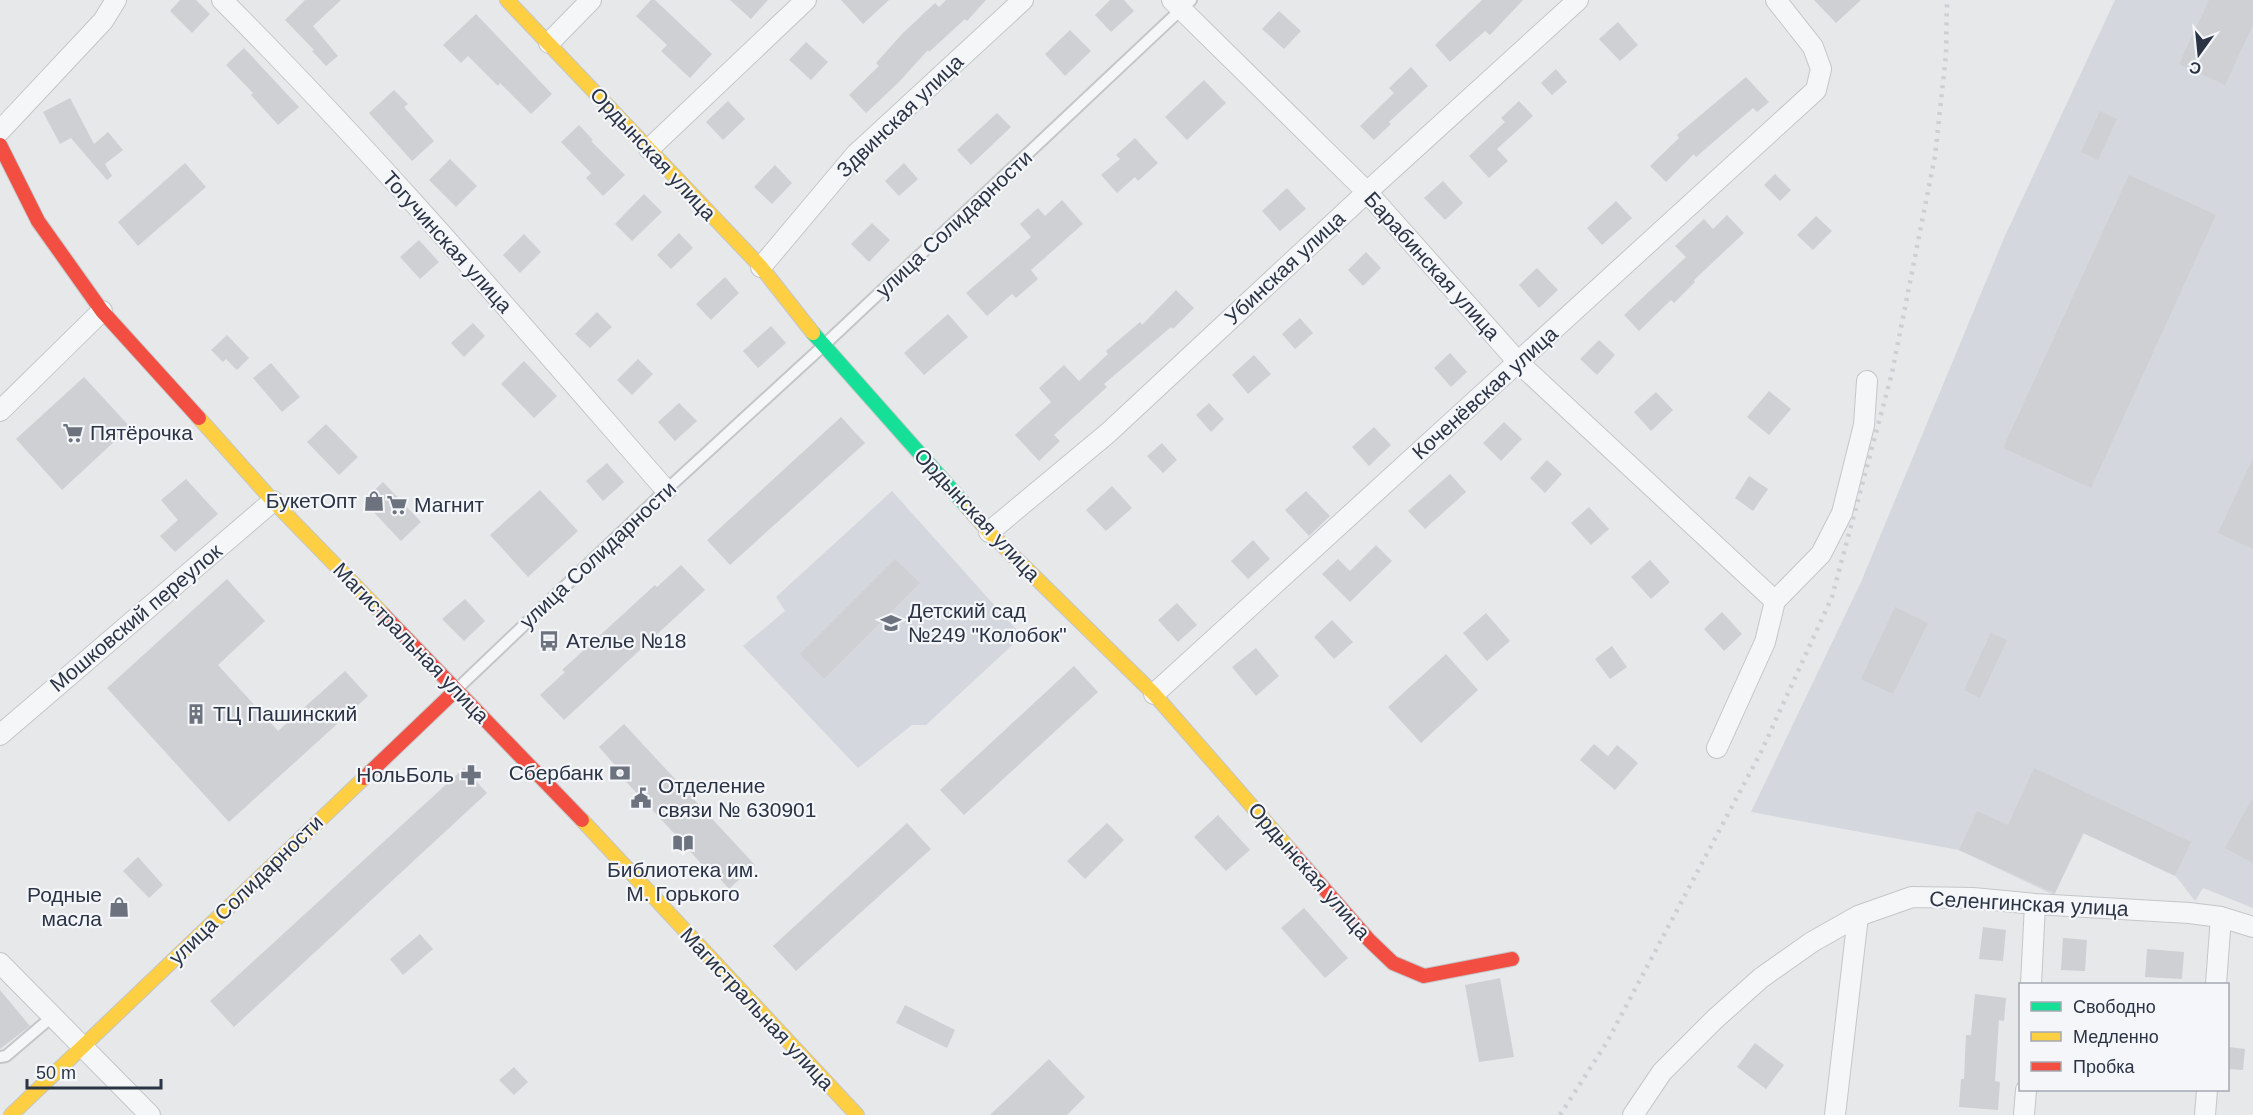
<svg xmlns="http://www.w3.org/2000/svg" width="2253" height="1115" font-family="Helvetica,sans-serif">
  <rect width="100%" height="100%" fill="#e6e8ea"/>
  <path fill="#d4d7dd" d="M 2115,0 L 2253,0 L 2253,908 L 2203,888 L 2195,901 L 2175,875 L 2084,833 L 2054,895 L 1959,850 L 1751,812 L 1861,582 L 2004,238 Z
    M 892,491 L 1022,636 L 926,725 L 912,725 L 858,768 L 743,646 L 785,611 L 776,597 Z"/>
  <path fill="#ced0d3" d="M 180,0 L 196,0 L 210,14 L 192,33 L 170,11 Z
    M 305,0 L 341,0 L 313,26 L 338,56 L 326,66 L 312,51 L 314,50 L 285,20 Z
    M 651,0 L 655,0 L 712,54 L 690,78 L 661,51 L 667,45 L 636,16 Z
    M 730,0 L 768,0 L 751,19 Z
    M 841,0 L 889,0 L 863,24 Z
    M 946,0 L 986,0 L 967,21 L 965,19 L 929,52 L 928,50 L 898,83 L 866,113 L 849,95 L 879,66 L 876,63 L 903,33 L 935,3 L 939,7 Z
    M 1110,0 L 1124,0 L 1134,11 L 1111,32 L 1095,15 Z
    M 1482,0 L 1523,0 L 1490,35 L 1485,31 L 1450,62 L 1435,45 Z
    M 1814,0 L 1861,0 L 1836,23 Z
    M 2209,0 L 2253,0 L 2253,25 L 2225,85 L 2179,64 Z
    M 1279,11 L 1301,31 L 1284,49 L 1262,29 Z
    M 476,14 L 552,94 L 531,114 L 500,83 L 498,86 L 468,56 L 461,63 L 443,45 Z
    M 1618,22 L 1638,45 L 1620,61 L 1599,39 Z
    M 1070,30 L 1091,51 L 1065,76 L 1045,54 Z
    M 806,42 L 828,62 L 811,80 L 789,60 Z
    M 244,48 L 299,107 L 278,125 L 251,95 L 253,93 L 226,65 Z
    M 1411,67 L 1428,86 L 1389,122 L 1391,124 L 1374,140 L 1360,126 L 1394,93 L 1389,88 Z
    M 1556,69 L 1567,82 L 1552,95 L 1541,83 Z
    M 1746,77 L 1769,102 L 1757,112 L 1753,108 L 1696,157 L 1694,154 L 1666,182 L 1650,166 L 1679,138 L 1677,135 Z
    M 1204,80 L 1226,103 L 1187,140 L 1165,117 Z
    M 394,90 L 408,104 L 404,107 L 434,141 L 412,161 L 369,113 Z
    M 70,98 L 94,144 L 108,132 L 123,150 L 105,164 L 112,176 L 107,180 L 71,138 L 60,144 L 43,112 Z
    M 728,101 L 745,119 L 723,140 L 706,122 Z
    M 1519,101 L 1533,116 L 1497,149 L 1508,161 L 1489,178 L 1469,156 L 1505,122 L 1501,118 Z
    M 2100,111 L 2117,119 L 2098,160 L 2081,152 Z
    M 997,113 L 1011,127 L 971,165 L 957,150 Z
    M 579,125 L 593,140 L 591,141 L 625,175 L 603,196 L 586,178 L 591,173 L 561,142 Z
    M 1135,138 L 1158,163 L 1138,181 L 1135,177 L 1117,193 L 1101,175 L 1120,159 L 1116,155 Z
    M 450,159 L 477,186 L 456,207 L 429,180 Z
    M 185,163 L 206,187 L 138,246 L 118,222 Z
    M 904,163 L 918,179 L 899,196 L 885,181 Z
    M 775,165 L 792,183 L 772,204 L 754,187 Z
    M 1775,174 L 1791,190 L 1780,201 L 1764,185 Z
    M 2129,175 L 2216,215 L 2091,488 L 2003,448 Z
    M 1443,181 L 1463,203 L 1445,220 L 1424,198 Z
    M 1287,188 L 1306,209 L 1280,231 L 1262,211 Z
    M 644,194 L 662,212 L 632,241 L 615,224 Z
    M 1062,200 L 1083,224 L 1031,270 L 1038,279 L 1016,298 L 1012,294 L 987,316 L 966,293 L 1031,237 L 1020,224 L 1038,208 L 1045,216 Z
    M 1616,201 L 1632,218 L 1602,245 L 1587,228 Z
    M 1727,215 L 1744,233 L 1694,280 L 1695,282 L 1674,303 L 1671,300 L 1639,331 L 1624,315 L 1686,257 L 1675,246 L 1704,219 L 1713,229 Z
    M 1816,216 L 1832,231 L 1813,250 L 1797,235 Z
    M 872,223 L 890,240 L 869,262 L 851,244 Z
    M 679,233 L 693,248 L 671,269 L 657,255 Z
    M 524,234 L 541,252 L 520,273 L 503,255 Z
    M 419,240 L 439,262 L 420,279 L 400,257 Z
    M 1366,252 L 1381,268 L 1363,286 L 1348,270 Z
    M 1537,268 L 1558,290 L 1539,308 L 1519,285 Z
    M 725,277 L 739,293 L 711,320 L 696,304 Z
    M 1176,290 L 1194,308 L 1173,329 L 1171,327 L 1104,384 L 1107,387 L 1054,435 L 1060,441 L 1039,461 L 1015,435 L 1051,402 L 1039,388 L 1064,365 L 1079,381 L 1108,354 L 1106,351 L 1140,322 L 1142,325 Z
    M 597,312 L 612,327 L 590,348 L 575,334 Z
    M 948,314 L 968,337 L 924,375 L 904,353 Z
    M 1300,318 L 1313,333 L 1295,349 L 1282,334 Z
    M 473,323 L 485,336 L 464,357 L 451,343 Z
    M 771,326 L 786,343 L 758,368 L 743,351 Z
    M 227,335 L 249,358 L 237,370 L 226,359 L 223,362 L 211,350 Z
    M 1599,340 L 1615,355 L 1597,375 L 1580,359 Z
    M 1450,353 L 1467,372 L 1451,387 L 1434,368 Z
    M 1254,355 L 1271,374 L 1248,394 L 1232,375 Z
    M 638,359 L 653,374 L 632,395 L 617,380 Z
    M 524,361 L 557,396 L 534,418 L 501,384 Z
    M 271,363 L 300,397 L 282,412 L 253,378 Z
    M 84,377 L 130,427 L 62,490 L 16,439 Z
    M 1769,391 L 1791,409 L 1769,435 L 1747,417 Z
    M 1656,392 L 1673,410 L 1651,431 L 1634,412 Z
    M 679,403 L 697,421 L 675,441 L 658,422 Z
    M 1209,403 L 1224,419 L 1211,432 L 1196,415 Z
    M 841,417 L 865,443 L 730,565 L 707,540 Z
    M 1504,422 L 1522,439 L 1501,461 L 1483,443 Z
    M 326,424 L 358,457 L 339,475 L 307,442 Z
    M 1374,427 L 1391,445 L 1369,466 L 1352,447 Z
    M 1162,443 L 1177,460 L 1163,473 L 1147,456 Z
    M 2253,458 L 2253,549 L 2218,533 Z
    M 1547,460 L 1562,474 L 1545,493 L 1530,478 Z
    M 607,463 L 624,482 L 603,501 L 586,481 Z
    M 1450,474 L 1466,492 L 1425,529 L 1408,511 Z
    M 1749,476 L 1768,489 L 1753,511 L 1735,498 Z
    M 186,479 L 218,514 L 175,552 L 160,536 L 178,520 L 161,500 Z
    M 383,482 L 421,522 L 401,541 L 363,501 Z
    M 1112,486 L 1132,508 L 1106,531 L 1086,510 Z
    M 540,490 L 578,531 L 528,577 L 490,535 Z
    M 1306,491 L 1330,516 L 1309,536 L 1285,510 Z
    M 1589,507 L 1609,529 L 1591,545 L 1571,523 Z
    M 1253,540 L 1270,559 L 1248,579 L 1231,561 Z
    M 1376,545 L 1392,561 L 1350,602 L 1322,574 L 1338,559 L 1350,571 Z
    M 895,559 L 920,583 L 824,679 L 800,654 Z
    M 1650,560 L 1670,582 L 1651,599 L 1631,577 Z
    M 681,565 L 705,590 L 564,720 L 540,695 L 565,672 L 562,670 L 655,585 L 657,587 Z
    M 227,579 L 265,621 L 218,665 L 278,731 L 345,671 L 368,696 L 229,822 L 107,688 Z
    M 465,599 L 485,621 L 464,641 L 442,619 Z
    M 1177,603 L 1197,625 L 1178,642 L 1158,620 Z
    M 1895,607 L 1928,623 L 1893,694 L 1861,679 Z
    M 1722,612 L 1742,634 L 1724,651 L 1704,629 Z
    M 1486,613 L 1510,641 L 1487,661 L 1463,633 Z
    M 1332,620 L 1353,642 L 1334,659 L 1314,637 Z
    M 1991,633 L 2007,640 L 1980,698 L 1964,690 Z
    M 1612,646 L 1627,667 L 1610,679 L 1595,659 Z
    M 1256,648 L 1279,676 L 1256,696 L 1232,667 Z
    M 1446,654 L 1478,690 L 1421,743 L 1388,707 Z
    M 1074,666 L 1098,692 L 964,815 L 940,790 Z
    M 624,724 L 755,865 L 729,889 L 707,864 L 704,867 L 683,843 L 619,774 L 621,772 L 599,747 Z
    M 1594,744 L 1608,756 L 1617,745 L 1638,763 L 1615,790 L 1580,760 Z
    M 464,768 L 487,793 L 234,1027 L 210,1001 Z
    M 2034,768 L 2191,842 L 2175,876 L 2083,833 L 2055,893 L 1959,850 L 1977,811 L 2008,825 Z
    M 2253,797 L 2253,863 L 2225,848 Z
    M 1218,815 L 1250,850 L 1226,871 L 1194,837 Z
    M 907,823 L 931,849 L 796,971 L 773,946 Z
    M 1107,823 L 1124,840 L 1085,879 L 1067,861 Z
    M 138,857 L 163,885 L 149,898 L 123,871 Z
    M 1304,908 L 1348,958 L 1325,978 L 1281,928 Z
    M 1983,927 L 2006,930 L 2003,961 L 1979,959 Z
    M 420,934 L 433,949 L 403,975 L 390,959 Z
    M 2063,938 L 2087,940 L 2085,971 L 2061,970 Z
    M 2147,949 L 2184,952 L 2182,979 L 2145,977 Z
    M 1500,978 L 1514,1057 L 1479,1062 L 1465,985 Z
    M 0,990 L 30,1026 L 0,1049 Z
    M 1975,994 L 2006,998 L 2004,1021 L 1999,1020 L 1995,1081 L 2000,1082 L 1998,1110 L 1959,1107 L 1961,1079 L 1964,1079 L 1966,1035 L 1971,1035 Z
    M 905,1005 L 955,1030 L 947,1048 L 896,1023 Z
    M 1755,1043 L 1784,1065 L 1766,1089 L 1737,1067 Z
    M 2229,1047 L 2245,1049 L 2243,1070 L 2228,1069 Z
    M 1049,1059 L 1085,1097 L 1067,1115 L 990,1115 Z
    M 514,1067 L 528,1082 L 514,1095 L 499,1080 Z"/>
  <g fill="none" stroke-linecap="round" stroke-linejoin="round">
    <g stroke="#c4c6c8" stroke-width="14">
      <path id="lane" d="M 458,688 L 666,490 L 823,346 L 1191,0
        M 0,1057 L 6,1056 L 53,1016"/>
    </g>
    <g stroke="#c4c6c8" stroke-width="22">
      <path id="street" d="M 222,0 C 378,156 521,324 666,490
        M 1172,0 L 1367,192 L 1519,363 L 1775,601
        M 549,43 L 591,0
        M 0,131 L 103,21 L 116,0
        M 649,149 L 806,0
        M 761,267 L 856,154 L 1023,0
        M 0,411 L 102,311
        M 989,532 L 1108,433 L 1367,192 L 1578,0
        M 1154,694 L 1816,90 L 1821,69 L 1813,47 L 1776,0
        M 0,735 L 273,501
        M 1717,748 L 1765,642 L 1775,601 L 1821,554 L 1842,513 L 1864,425 L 1867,381
        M 0,963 L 150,1115
        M 2031,984 L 2035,904
        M 2216,984 L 2221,917
        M 1633,1115 L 1662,1072 L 1715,1019 L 1761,978 L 1812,942 L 1858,916 L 1912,897 L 1973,898 L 2035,904 L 2189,913 L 2221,917 L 2253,927
        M 1835,1115 L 1858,916
        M 2024,1115 L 2026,1090
        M 2205,1115 L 2207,1090"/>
    </g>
    <g stroke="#c4c6c8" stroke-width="16">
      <path id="fast" d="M 813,333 L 968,508"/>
    </g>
    <g stroke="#c4c6c8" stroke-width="16">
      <path id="slow" d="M 507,0 L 761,267 L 813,333
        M 199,418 L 273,501 L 383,614
        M 968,508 L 989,532 L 1154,694 L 1292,852
        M 582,820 L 857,1115
        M 11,1115 L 364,778"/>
    </g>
    <g stroke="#c4c6c8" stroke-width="16">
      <path id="jam" d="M 0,145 L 38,221 L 102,311 L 199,418
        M 383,614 L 582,820
        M 364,778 L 456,690
        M 1292,852 L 1369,940 L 1393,963 L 1424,976 L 1512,959"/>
    </g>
    <use href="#lane" stroke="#f5f6f7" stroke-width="10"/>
    <use href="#street" stroke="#f5f6f7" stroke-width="20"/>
    <use href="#fast" stroke="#16e098" stroke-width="14"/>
    <use href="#slow" stroke="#ffcf43" stroke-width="14"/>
    <use href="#jam" stroke="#f24e42" stroke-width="14"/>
    <path stroke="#cecfd2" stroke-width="4.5" stroke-dasharray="3 6" stroke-linecap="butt" d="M 1560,1115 L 1607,1042 L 1761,752 L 1832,597 L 1892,373 L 1935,156 L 1946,55 L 1947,0"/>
  </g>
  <defs>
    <g id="supermarket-bare" transform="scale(1.62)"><path d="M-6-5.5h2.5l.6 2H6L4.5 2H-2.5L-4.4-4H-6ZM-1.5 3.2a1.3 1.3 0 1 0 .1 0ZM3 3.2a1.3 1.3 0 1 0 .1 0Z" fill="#6c737f" stroke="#f4f6f9" stroke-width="2.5" paint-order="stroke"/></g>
    <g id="shop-bare" transform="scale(1.62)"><path d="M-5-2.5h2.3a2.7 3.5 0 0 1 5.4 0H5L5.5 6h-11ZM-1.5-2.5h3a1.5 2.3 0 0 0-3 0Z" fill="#6c737f" stroke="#f4f6f9" stroke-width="2.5" paint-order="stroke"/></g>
    <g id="school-bare" transform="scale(1.62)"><path d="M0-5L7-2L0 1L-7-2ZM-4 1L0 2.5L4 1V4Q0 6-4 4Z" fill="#6c737f" stroke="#f4f6f9" stroke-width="2.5" paint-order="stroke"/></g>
    <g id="bus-bare" transform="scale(1.62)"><path d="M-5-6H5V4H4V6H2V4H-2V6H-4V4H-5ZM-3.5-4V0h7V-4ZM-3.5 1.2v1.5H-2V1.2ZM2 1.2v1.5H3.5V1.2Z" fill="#6c737f" stroke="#f4f6f9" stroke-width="2.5" paint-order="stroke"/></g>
    <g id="building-bare" transform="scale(1.62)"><path d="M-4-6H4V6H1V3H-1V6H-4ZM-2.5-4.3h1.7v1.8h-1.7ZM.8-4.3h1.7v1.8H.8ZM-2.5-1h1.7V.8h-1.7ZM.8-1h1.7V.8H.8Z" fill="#6c737f" stroke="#f4f6f9" stroke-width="2.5" paint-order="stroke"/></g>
    <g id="bank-bare" transform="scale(1.62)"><path d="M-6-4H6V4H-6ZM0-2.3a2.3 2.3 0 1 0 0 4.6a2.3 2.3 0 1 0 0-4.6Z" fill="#6c737f" stroke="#f4f6f9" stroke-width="2.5" paint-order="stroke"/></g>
    <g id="pharmacy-bare" transform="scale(1.62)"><path d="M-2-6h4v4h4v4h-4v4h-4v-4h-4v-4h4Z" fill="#6c737f" stroke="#f4f6f9" stroke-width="2.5" paint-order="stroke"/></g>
    <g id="civic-bare" transform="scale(1.62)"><path d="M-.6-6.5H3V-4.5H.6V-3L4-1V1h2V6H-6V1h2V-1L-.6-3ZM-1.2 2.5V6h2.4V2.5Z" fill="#6c737f" stroke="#f4f6f9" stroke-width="2.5" paint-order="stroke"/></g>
    <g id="library-bare" transform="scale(1.62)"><path d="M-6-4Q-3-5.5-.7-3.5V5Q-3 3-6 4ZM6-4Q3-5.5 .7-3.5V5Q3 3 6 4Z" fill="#6c737f" stroke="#f4f6f9" stroke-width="2.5" paint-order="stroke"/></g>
  </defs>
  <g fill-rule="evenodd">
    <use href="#supermarket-bare" x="73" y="433"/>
    <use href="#shop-bare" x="374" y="501"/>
    <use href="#supermarket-bare" x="397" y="505"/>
    <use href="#school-bare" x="891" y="623"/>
    <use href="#bus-bare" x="549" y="641"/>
    <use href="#building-bare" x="196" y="714"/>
    <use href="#bank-bare" x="620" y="773"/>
    <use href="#pharmacy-bare" x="471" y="775"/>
    <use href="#civic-bare" x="641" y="798"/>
    <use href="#library-bare" x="683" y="843"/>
    <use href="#shop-bare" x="119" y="907"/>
  </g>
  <g text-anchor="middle" stroke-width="4.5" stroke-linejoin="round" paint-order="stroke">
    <g font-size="21" fill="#2b3445" stroke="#f4f6f9">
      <text transform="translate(900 116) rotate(-44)" y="7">Здвинская улица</text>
      <text transform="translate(653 154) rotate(47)" y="7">Ордынская улица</text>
      <text transform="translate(954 224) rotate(-43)" y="7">улица Солидарности</text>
      <text transform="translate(447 242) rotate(48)" y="7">Тогучинская улица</text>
      <text transform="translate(1432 266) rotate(48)" y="7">Барабинская улица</text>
      <text transform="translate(1285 268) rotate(-43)" y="7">Убинская улица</text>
      <text transform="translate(1485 393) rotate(-42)" y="7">Коченёвская улица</text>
      <text transform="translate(977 515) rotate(47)" y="7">Ордынская улица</text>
      <text transform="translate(598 555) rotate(-43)" y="7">улица Солидарности</text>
      <text transform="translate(136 618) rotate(-40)" y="7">Мошковский переулок</text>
      <text transform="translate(411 643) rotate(46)" y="7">Магистральная улица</text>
      <text transform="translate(1309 871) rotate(49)" y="7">Ордынская улица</text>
      <text transform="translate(246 890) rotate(-44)" y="7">улица Солидарности</text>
      <text transform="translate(2029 904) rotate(3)" y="7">Селенгинская улица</text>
      <text transform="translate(757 1009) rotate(47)" y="7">Магистральная улица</text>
    </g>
    <g font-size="21" fill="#2b3445" stroke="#f4f6f9" text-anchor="start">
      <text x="90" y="440">Пятёрочка</text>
      <text x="357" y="508" text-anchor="end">БукетОпт</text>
      <text x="414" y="512">Магнит</text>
      <text x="908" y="618">Детский сад<tspan x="908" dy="24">№249 "Колобок"</tspan></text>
      <text x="566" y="648">Ателье №18</text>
      <text x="213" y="721">ТЦ Пашинский</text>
      <text x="603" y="780" text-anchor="end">Сбербанк</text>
      <text x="454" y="782" text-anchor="end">НольБоль</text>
      <text x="658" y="793">Отделение<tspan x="658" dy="24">связи № 630901</tspan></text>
      <text x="683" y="877" text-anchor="middle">Библиотека им.<tspan x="683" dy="24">М. Горького</tspan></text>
      <text x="102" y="902" text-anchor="end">Родные<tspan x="102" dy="24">масла</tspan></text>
    </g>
  </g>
  <rect x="2019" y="983" width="210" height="108" fill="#f4f6f9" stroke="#a4a8b1" stroke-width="1.5"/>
  <rect x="2031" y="1002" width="30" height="9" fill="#16e098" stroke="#a4a8b1" stroke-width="1.5"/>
  <text x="2073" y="1013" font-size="18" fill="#2b3445">Свободно</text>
  <rect x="2031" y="1032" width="30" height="9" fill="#ffcf43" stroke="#a4a8b1" stroke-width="1.5"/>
  <text x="2073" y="1043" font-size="18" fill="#2b3445">Медленно</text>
  <rect x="2031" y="1062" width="30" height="9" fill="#f24e42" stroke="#a4a8b1" stroke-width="1.5"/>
  <text x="2073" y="1073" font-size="18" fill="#2b3445">Пробка</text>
  <g transform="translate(2199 54) rotate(195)" stroke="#f4f6f9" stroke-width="4.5" paint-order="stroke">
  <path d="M0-4.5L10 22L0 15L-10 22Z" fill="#2b3445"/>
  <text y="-9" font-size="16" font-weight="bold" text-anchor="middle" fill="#2b3445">С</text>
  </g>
  <path d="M27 1079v9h134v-9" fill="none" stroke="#2b3445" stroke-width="3"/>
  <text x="36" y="1079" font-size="18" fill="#2b3445" stroke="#f4f6f9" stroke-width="4.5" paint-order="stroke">50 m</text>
</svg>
